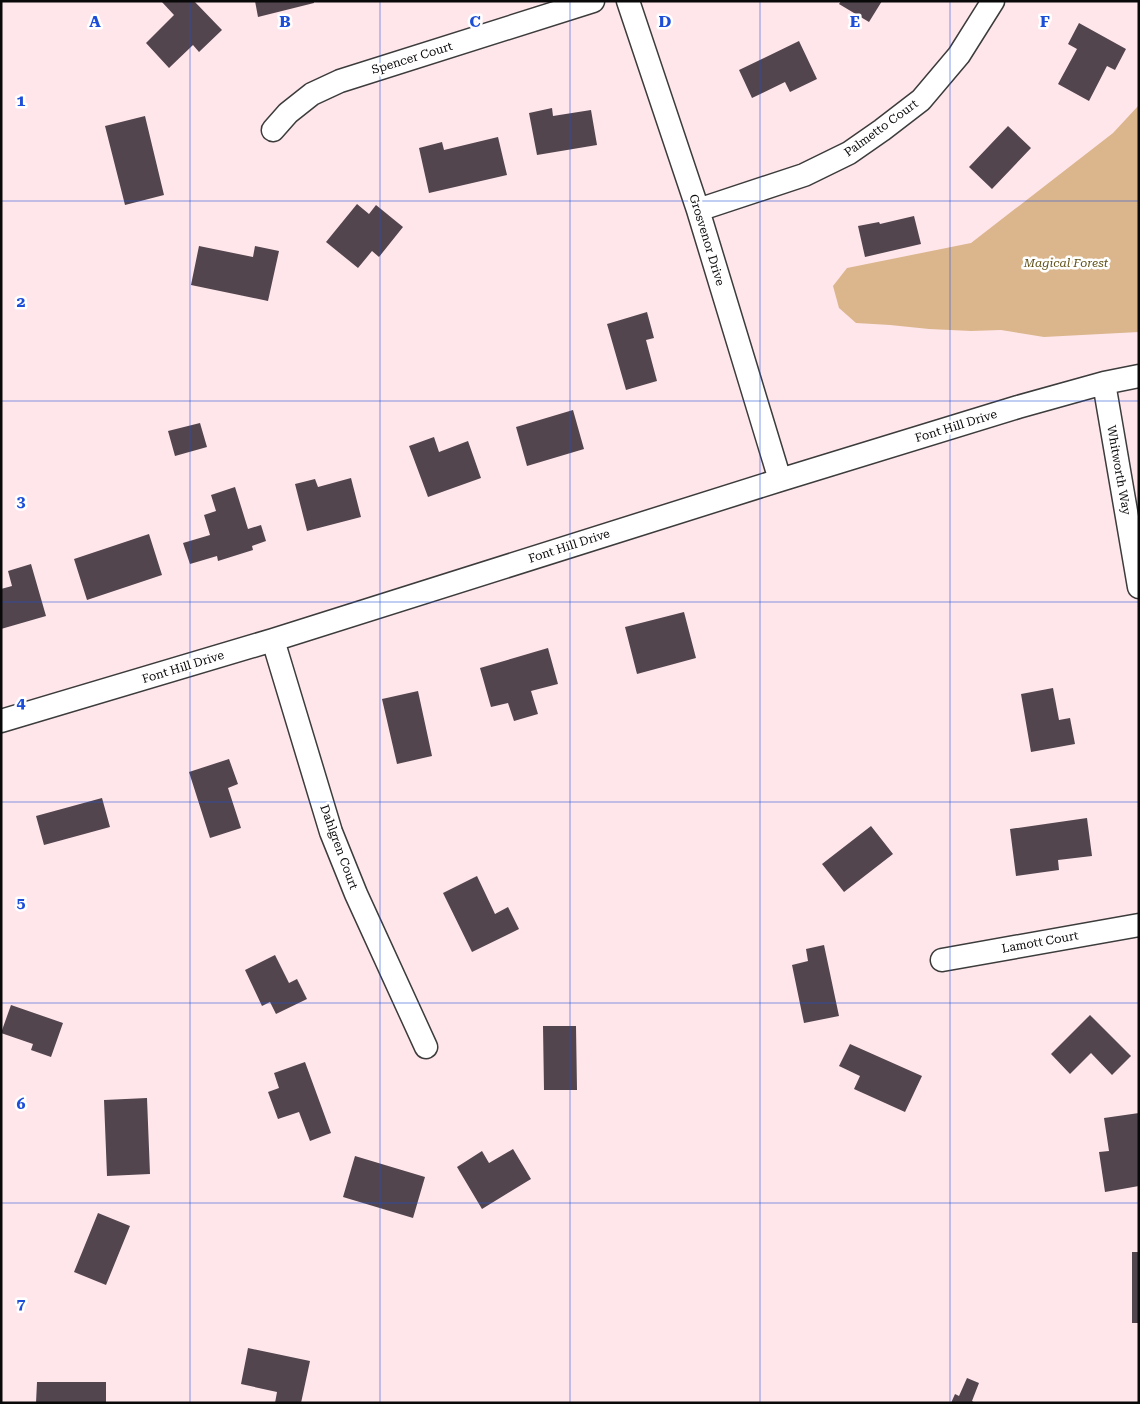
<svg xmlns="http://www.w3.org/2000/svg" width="1140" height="1404" font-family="'Roboto Serif',serif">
  <rect width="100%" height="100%" fill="#ffe6eb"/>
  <path fill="#dbb68d" d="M 1139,105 L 1139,332 L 1044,337 L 1001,330 L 971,331 L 929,329 L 890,325 L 856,323 L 839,308 L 833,286 L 847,268 L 971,243 L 1113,133 Z"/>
  <path fill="#52454e" d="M 161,1 L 194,1 L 222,30 L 199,52 L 193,45 L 169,68 L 146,43 L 174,15 Z
    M 255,1 L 314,1 L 314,3 L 258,17 Z
    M 841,1 L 882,1 L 869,22 L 839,4 Z
    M 1079,23 L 1126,49 L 1115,70 L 1107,66 L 1089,101 L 1058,84 L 1077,49 L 1068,44 Z
    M 799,41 L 817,79 L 790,92 L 785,82 L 752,98 L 739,70 Z
    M 552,108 L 553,116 L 591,110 L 597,145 L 537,155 L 529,113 Z
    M 145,116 L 164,195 L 125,205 L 105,126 Z
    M 1008,126 L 1031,148 L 992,189 L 969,167 Z
    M 498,137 L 507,175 L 429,193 L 419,148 L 442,142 L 444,150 Z
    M 357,204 L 369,214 L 376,205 L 403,227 L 379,257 L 372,251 L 358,268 L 326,242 Z
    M 914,216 L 921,244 L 865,257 L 858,226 L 879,222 L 880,224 Z
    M 199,246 L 253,257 L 255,246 L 279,251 L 268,301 L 191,285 Z
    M 647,312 L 654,338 L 646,340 L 657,381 L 626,390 L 607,324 Z
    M 573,410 L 584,449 L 527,466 L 516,427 Z
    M 200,423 L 207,447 L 175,456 L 168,431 Z
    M 434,437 L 439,452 L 468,441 L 481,478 L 428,497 L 409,446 Z
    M 351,478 L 361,517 L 307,531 L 295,484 L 315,479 L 318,487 Z
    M 235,487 L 248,529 L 261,525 L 266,541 L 252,546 L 253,550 L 218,561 L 217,556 L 190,564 L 183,543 L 210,535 L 204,515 L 216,511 L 211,495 Z
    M 149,534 L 162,575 L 87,600 L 74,559 Z
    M 31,564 L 46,616 L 1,629 L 1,589 L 12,586 L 8,571 Z
    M 684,612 L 696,658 L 637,674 L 625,627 Z
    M 548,648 L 558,684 L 531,691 L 538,714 L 514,721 L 508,703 L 491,707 L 480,668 Z
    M 1053,688 L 1059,720 L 1070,718 L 1075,744 L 1031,752 L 1021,694 Z
    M 418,691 L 432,756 L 397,764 L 382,699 Z
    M 229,759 L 238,784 L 228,788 L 241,828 L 210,838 L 189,772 Z
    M 102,798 L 110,827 L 44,845 L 36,816 Z
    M 1087,818 L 1092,856 L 1058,860 L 1059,870 L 1016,876 L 1010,829 Z
    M 871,826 L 893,854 L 844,892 L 822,864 Z
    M 477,876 L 495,914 L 508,907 L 519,929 L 472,952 L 443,893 Z
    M 824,945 L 839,1016 L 804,1023 L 792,965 L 808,961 L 806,949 Z
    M 275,955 L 289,983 L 297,979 L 307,999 L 276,1014 L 270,1002 L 262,1006 L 245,970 Z
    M 11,1005 L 63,1023 L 51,1057 L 31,1050 L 33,1044 L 1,1033 Z
    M 1090,1015 L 1131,1056 L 1112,1075 L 1091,1053 L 1070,1074 L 1051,1054 Z
    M 543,1026 L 576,1026 L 577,1090 L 544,1090 Z
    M 850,1044 L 922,1076 L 905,1112 L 854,1089 L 860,1076 L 839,1066 Z
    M 305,1062 L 331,1133 L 310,1141 L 299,1112 L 278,1119 L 268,1092 L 279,1088 L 274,1073 Z
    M 147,1098 L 150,1174 L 107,1176 L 104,1100 Z
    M 1139,1113 L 1139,1186 L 1105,1192 L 1099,1152 L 1109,1151 L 1104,1118 Z
    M 513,1149 L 531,1179 L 482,1209 L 457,1167 L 482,1151 L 489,1163 Z
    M 355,1156 L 425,1177 L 413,1218 L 343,1197 Z
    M 98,1213 L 130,1226 L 106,1285 L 74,1272 Z
    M 1132,1252 L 1139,1252 L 1139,1323 L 1132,1323 Z
    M 248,1348 L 310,1361 L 301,1403 L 275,1403 L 277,1392 L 241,1384 Z
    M 967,1378 L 979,1383 L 972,1401 L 975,1403 L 951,1403 L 955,1394 L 959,1396 Z
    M 37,1382 L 106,1382 L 106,1403 L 36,1403 Z"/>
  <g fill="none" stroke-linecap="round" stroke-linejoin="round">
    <g stroke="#3c3c3c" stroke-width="25">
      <path id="street" d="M 628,1 L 698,210 L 780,480
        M 273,130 L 288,113 L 312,94 L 340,81 L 593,1
        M 698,210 L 804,175 L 849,153 L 882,130 L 921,100 L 959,55 L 993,1
        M 1104,383 L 1139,587
        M 273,640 L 331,832 L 356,894 L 426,1047
        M 1,721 L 273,640 L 780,480 L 1018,407 L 1104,383 L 1139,376
        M 942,960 L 1139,925"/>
    </g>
    <use href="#street" stroke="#fff" stroke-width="22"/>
  </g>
  <path fill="none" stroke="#1d4ed8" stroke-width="1" stroke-opacity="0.55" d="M 190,1 L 190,1403M 380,1 L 380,1403M 570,1 L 570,1403M 760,1 L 760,1403M 950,1 L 950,1403M 1,201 L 1139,201M 1,401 L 1139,401M 1,602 L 1139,602M 1,802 L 1139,802M 1,1003 L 1139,1003M 1,1203 L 1139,1203"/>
  <g text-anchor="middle" stroke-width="5" stroke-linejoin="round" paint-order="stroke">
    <g font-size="12" fill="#090909" stroke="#fff">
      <text transform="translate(412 58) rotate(-17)" y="4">Spencer Court</text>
      <text transform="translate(881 128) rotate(-36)" y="4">Palmetto Court</text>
      <text transform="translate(707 240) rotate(73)" y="4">Grosvenor Drive</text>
      <text transform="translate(956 426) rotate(-17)" y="4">Font Hill Drive</text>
      <text transform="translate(1119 470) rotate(80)" y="4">Whitworth Way</text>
      <text transform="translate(569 546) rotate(-18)" y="4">Font Hill Drive</text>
      <text transform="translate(183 667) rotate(-17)" y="4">Font Hill Drive</text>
      <text transform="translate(339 847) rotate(70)" y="4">Dahlgren Court</text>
      <text transform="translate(1040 942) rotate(-10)" y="4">Lamott Court</text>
    </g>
    <g font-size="12" font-style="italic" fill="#625118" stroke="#fff">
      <text x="1066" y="267">Magical Forest</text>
    </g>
  </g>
  <g font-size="16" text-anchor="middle" font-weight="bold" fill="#1d4ed8" stroke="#fff" stroke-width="5" stroke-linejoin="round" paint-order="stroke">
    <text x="95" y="27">A</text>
    <text x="285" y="27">B</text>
    <text x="475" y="27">C</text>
    <text x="665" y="27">D</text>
    <text x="855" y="27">E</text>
    <text x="1045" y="27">F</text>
    <text x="21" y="106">1</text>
    <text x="21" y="307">2</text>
    <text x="21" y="507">3</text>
    <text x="21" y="708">4</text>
    <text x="21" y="908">5</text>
    <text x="21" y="1109">6</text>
    <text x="21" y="1309">7</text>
  </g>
  <rect width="1140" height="1404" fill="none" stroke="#090909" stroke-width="5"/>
</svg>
